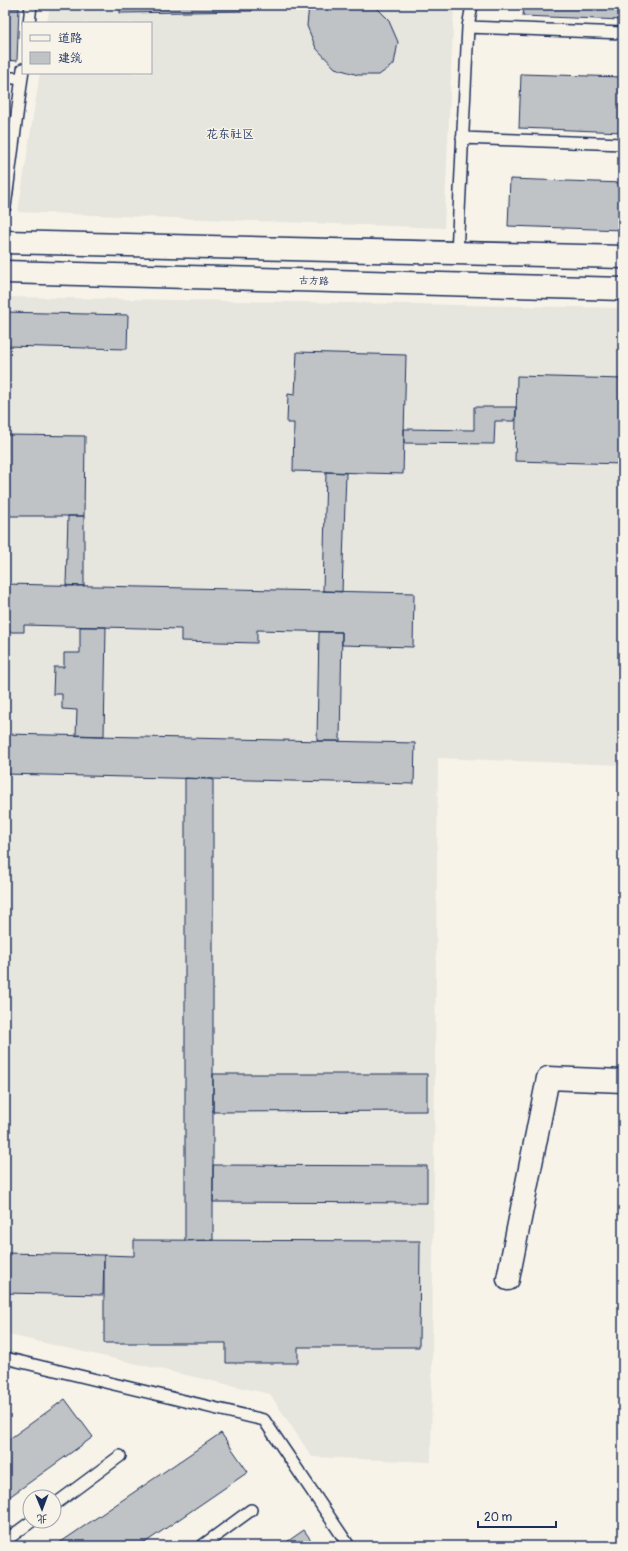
<svg xmlns="http://www.w3.org/2000/svg" width="628" height="1551" font-family="Pangolin,'LXGW WenKai TC',sans-serif">
  <rect width="100%" height="100%" fill="#f7f3e8"/>
  <filter id="ink" filterUnits="userSpaceOnUse"><feTurbulence type="fractalNoise" baseFrequency=".025" numOctaves="2"/><feDisplacementMap in="SourceGraphic" scale="8" xChannelSelector="R" yChannelSelector="G"/><feConvolveMatrix kernelMatrix="1 2 1 2 8 2 1 2 1" color-interpolation-filters="sRGB"/></filter>
  <g filter="url(#ink)">
    <path fill="#e6e5de" d="M 50,5 L 454,5 L 444,228 L 18,212 L 40,73 L 151,73 L 151,23 L 47,23 Z
      M 5,297 L 623,308 L 623,765 L 438,758 L 431,1462 L 312,1457 L 270,1394 L 5,1334 Z"/>
    <path fill="#c0c3c5" stroke="#1b2f5e" d="M 120,5 L 252,5 L 252,11 L 120,13 Z
      M 309,5 L 374,5 L 388,19 L 398,42 L 394,64 L 379,75 L 358,75 L 335,68 L 316,48 L 307,26 Z
      M 524,5 L 623,5 L 623,20 L 523,16 Z
      M 5,8 L 19,8 L 17,61 L 5,60 Z
      M 521,74 L 623,77 L 623,132 L 519,128 Z
      M 510,179 L 623,183 L 623,230 L 508,226 Z
      M 5,312 L 128,315 L 127,349 L 5,346 Z
      M 297,352 L 406,355 L 403,474 L 293,471 L 294,423 L 287,423 L 288,394 L 295,395 Z
      M 517,376 L 623,379 L 623,464 L 515,461 Z
      M 474,407 L 516,407 L 515,421 L 495,421 L 494,444 L 404,443 L 404,429 L 474,430 Z
      M 5,435 L 85,436 L 84,516 L 5,516 Z
      M 326,472 L 346,473 L 342,592 L 323,591 Z
      M 68,516 L 84,516 L 84,586 L 66,586 Z
      M 5,584 L 414,593 L 413,647 L 342,645 L 342,632 L 257,630 L 257,643 L 181,641 L 181,629 L 24,625 L 24,632 L 5,632 Z
      M 80,627 L 106,627 L 104,736 L 76,735 L 77,710 L 62,709 L 62,694 L 53,694 L 54,667 L 64,667 L 64,653 L 80,653 Z
      M 319,632 L 342,632 L 340,741 L 317,741 Z
      M 5,734 L 415,743 L 414,784 L 5,774 Z
      M 185,778 L 213,779 L 213,1240 L 185,1241 Z
      M 213,1074 L 427,1074 L 427,1111 L 213,1112 Z
      M 213,1165 L 427,1166 L 427,1203 L 213,1202 Z
      M 134,1240 L 420,1241 L 419,1347 L 298,1347 L 298,1363 L 226,1363 L 226,1343 L 104,1343 L 104,1255 L 134,1256 Z
      M 5,1253 L 104,1255 L 103,1295 L 5,1293 Z
      M 65,1399 L 93,1437 L 5,1500 L 5,1442 Z
      M 221,1433 L 248,1472 L 140,1546 L 55,1546 Z
      M 304,1530 L 315,1546 L 281,1546 Z"/>
    <g fill="none" stroke-linecap="round" stroke-linejoin="round">
      <g stroke="#1b2f5e" stroke-width="14">
        <path id="lane" d="M 29,23 L 31,5
          M 468,27 L 623,33
          M 5,78 L 22,78
          M 462,138 L 623,144
          M 5,207 L 23,69
          M 457,253 L 468,27 L 472,5
          M 5,1358 L 264,1420 L 349,1546
          M 54,1505 L 120,1456
          M 5,1541 L 32,1521
          M 202,1546 L 251,1510"/>
      </g>
      <g stroke="#1b2f5e" stroke-width="25">
        <path id="street" d="M 508,1279 L 548,1078 L 623,1081"/>
      </g>
      <g stroke="#1b2f5e" stroke-width="25">
        <path id="secondary" d="M 5,242 L 623,257
          M 5,272 L 623,289"/>
      </g>
      <use href="#lane" stroke="#f7f3e8" stroke-width="11"/>
      <use href="#street" stroke="#f7f3e8" stroke-width="22"/>
      <use href="#secondary" stroke="#f7f3e8" stroke-width="22"/>
    </g>
  </g>
  <g text-anchor="middle" stroke-width="3" stroke-linejoin="round" paint-order="stroke">
    <g font-size="10" fill="#1b2f5e" stroke="#f7f3e8">
      <text transform="translate(314 280) rotate(2)" y="4">古方路</text>
    </g>
    <g font-size="12" fill="#1b2f5e" stroke="#f7f3e8">
      <text x="230" y="138">花东社区</text>
    </g>
  </g>
  <rect width="628" height="1551" fill="none" stroke="#f7f3e8" stroke-width="20"/>
  <rect x="10" y="10" width="608" height="1531" fill="none" stroke="#1b2f5e" stroke-width="1.5" filter="url(#ink)"/>
  <rect x="22" y="22" width="130" height="52" fill="#f7f3e8" stroke="#9fa5b1"/>
  <rect x="30" y="35" width="20" height="6" fill="#f7f3e8" stroke="#9fa5b1"/>
  <text x="58" y="42" font-size="12" fill="#1b2f5e">道路</text>
  <rect x="30" y="52" width="20" height="12" fill="#c0c3c5" stroke="#9fa5b1"/>
  <text x="58" y="62" font-size="12" fill="#1b2f5e">建筑</text>
  <g transform="translate(42 1509) rotate(179)"><circle r="19" fill="#f7f3e8" stroke="#9fa5b1"/>
  <path d="M0-3L7 15L0 10L-7 15Z" fill="#1b2f5e"/>
  <text y="-6" font-size="11" font-weight="bold" text-anchor="middle" fill="#1b2f5e">北</text>
  </g>
  <path d="M478 1521v6h78v-6" fill="none" stroke="#1b2f5e" stroke-width="2"/>
  <text x="484" y="1521" font-size="12" fill="#1b2f5e" stroke="#f7f3e8" stroke-width="3" paint-order="stroke">20 m</text>
</svg>
